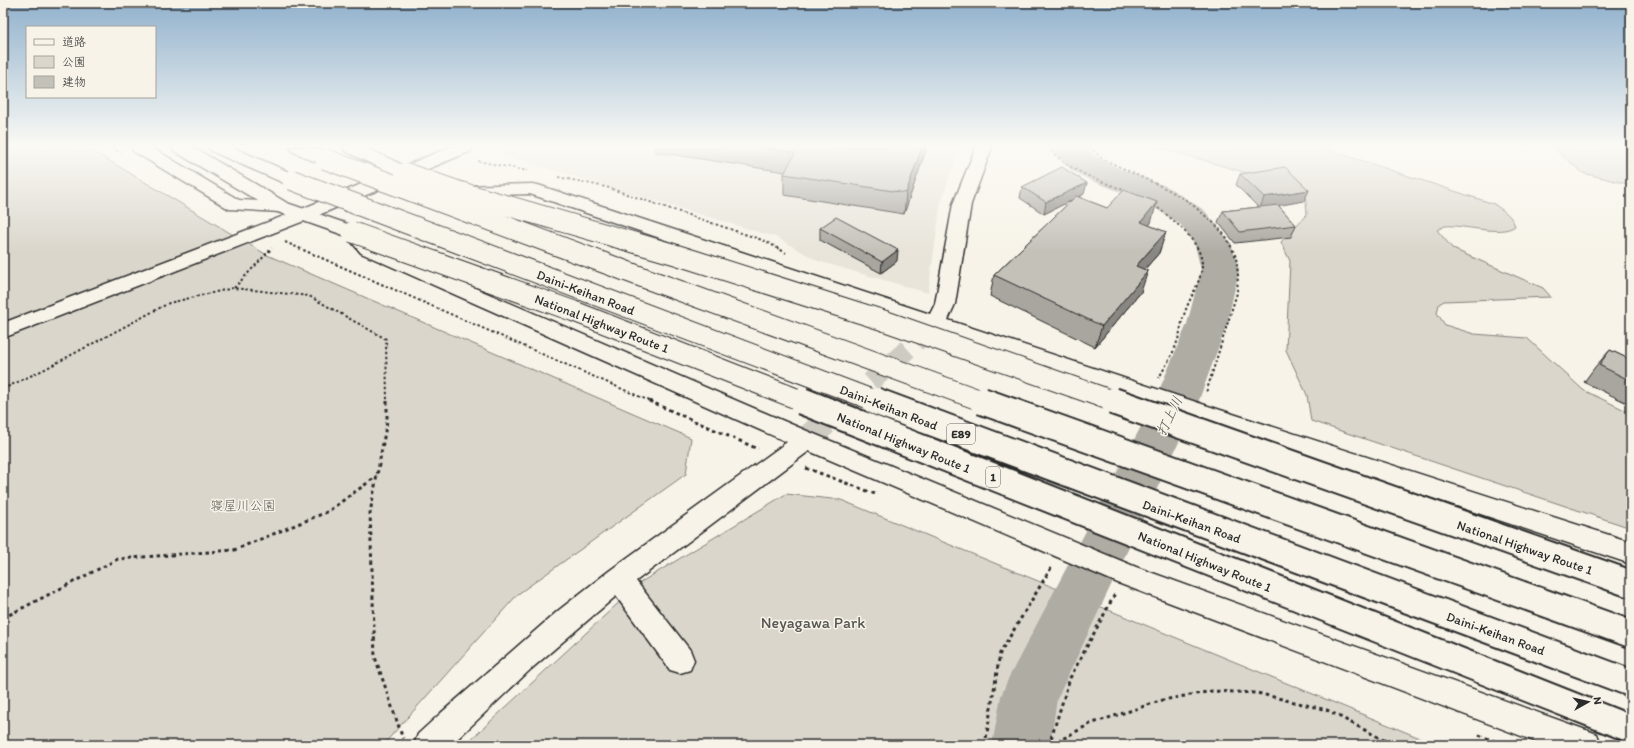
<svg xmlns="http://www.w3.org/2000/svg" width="1634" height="748" font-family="Itim,'Klee One',sans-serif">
  <rect width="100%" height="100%" fill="#f7f3e8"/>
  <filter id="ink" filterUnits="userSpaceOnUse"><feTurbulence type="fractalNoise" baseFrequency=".025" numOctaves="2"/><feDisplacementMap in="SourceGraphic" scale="8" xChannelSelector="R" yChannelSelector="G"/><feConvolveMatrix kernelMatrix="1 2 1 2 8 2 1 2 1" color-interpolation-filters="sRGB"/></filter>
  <g filter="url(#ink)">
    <path fill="#e8e4da" d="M 504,147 L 960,147 L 941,202 L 928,293 L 818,261 L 776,237 L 502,155 Z"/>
    <path fill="#dad6cc" stroke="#82807c" d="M 10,147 L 86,147 L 267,255 L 691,438 L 686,474 L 518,594 L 383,745 L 3,745 L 3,150 Z
      M 1158,147 L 1320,147 L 1494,204 C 1503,211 1511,214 1515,226 C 1501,237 1462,224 1445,226 C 1443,227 1439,229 1437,230 L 1453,249 L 1543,288 L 1551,297 L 1444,301 L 1439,304 L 1437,313 L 1445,325 L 1474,334 L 1527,338 L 1583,390 L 1631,413 L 1631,528 L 1311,421 L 1307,395 L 1286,350 L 1290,261 L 1281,242 L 1307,214 L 1305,190 Z
      M 1552,147 L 1631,147 L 1631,185 L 1583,173 Z
      M 786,494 L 841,500 L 1437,745 L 465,745 L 641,582 Z"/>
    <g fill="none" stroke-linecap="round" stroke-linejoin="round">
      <path fill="#afaca4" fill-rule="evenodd" d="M 1050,147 L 1085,147 L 1095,156 L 1116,167 L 1168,187 L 1204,210 L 1231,243 L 1239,270 L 1227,324 L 1199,400 L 1057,699 L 1050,745 L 992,745 L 1001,696 L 1009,677 L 1155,400 L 1187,324 L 1201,270 L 1195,245 L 1180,224 L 1144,201 L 1092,181 L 1071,170 Z"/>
      <path stroke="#cecbc2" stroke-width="20" stroke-dasharray="20 10" stroke-linecap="butt" d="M 848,402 L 936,324"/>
      <path stroke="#cecbc2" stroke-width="26" stroke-dasharray="26 13" stroke-linecap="butt" d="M 806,440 L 849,401"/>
      <g stroke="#2b2b2b" stroke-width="3">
        <path id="minor" d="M 131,147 L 151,147 L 239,200 L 281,202 L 287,203 L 290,207 L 287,211 L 281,212 L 229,209 L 133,151 Z
          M 450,147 L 473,147 L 471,151 L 309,219 L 3,338 L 3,323 L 297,211 Z
          M 976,147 L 992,147 L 971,204 L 955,304 L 948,320 L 1208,406 L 1631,542 L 1631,564 L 1192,418 L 530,194 L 458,196 L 452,195 L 449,191 L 452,187 L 458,186 L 532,184 L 538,185 L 930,314 L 935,304 L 953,204 Z
          M 352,226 L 359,228 L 375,245 L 814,434 L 1136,567 L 1586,730 L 1597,734 L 1601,745 L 1545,745 L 1118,583 L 809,451 L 636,581 L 690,650 L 694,660 L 690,670 L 680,673 L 670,670 L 616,596 L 531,669 L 451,745 L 414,745 L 418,734 L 441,713 L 559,610 L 609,571 L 787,442 L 361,253 L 343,232 L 345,228 Z"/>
      </g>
      <g stroke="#2b2b2b" stroke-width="3">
        <path id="highway" d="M 172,147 L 193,147 L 287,203 L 359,228 L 361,232 L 359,236 L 352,238 L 275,211 L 174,151 Z
          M 209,147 L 232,147 L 298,176 L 301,180 L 298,184 L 292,185 L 286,184 L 211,151 Z
          M 290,147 C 304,147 324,146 333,159 L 331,163 C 318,166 304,156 292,151 Z
          M 343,147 L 365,147 L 411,169 L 414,173 L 411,177 L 405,178 L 399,177 L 345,151 Z"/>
      </g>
      <path stroke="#2b2b2b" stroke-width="2" stroke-dasharray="2.5 2.5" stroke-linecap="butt" d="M 112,147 L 121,153
        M 1047,147 C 1072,173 1094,178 1126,191
        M 1089,147 L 1103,159 L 1169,190 L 1188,201 L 1215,224 L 1227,238 L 1236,257 L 1238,275 L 1237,293 L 1206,393
        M 478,161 L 528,171
        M 558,177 L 606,187 L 765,241 L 786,253
        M 1154,205 C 1171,218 1203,242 1202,266 C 1201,282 1190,297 1185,312 C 1181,322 1181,332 1177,342 C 1173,355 1165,366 1159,378
        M 285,242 L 652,402
        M 234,288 L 272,248
        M 3,389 L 45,369 L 169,303 L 233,288 L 309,296 L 386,339 L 387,402"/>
      <path stroke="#2b2b2b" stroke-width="3" stroke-dasharray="3.5 3.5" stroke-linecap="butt" d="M 387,401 L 387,421 L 370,513 L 375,657 L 403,739
        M 649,401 L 758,449
        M 806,468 L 878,495
        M 3,618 L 118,559 L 234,550 L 327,512 L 377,476
        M 1479,735 L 1504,745
        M 985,745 L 1000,653 L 1051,568
        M 1049,745 L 1070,678 L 1115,594
        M 1051,745 L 1090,724 L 1163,700 L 1212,691 L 1257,693 L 1327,710 L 1393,745"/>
      <use href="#minor" fill="#f7f3e8" fill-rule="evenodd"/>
      <use href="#highway" fill="#f7f3e8" fill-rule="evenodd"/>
      <g stroke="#2b2b2b" stroke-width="22" stroke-linecap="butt">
        <path id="highway-bridge-far1" d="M 325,159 L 650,280 L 985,402
          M 405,173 L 457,191 L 677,255 L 882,320 L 1116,402
          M 292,180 L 878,402
          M 352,232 L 573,311 L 805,402"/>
      </g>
      <g stroke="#2b2b2b" stroke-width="30" stroke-linecap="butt">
        <path id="highway-bridge" d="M 802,401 L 1631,729
          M 875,401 L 1631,683
          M 982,401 L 1631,634
          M 1113,401 L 1631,584"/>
      </g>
      <use href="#highway-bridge-far1" stroke="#f7f3e8" stroke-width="20"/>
      <use href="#highway-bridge" stroke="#f7f3e8" stroke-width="26"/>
    </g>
    <path fill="#a9a69f" stroke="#2b2b2b" d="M 655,147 L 927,147 L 904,214 L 784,195 L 784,174 L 785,172 L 656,152 Z
      M 1240,174 L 1309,190 L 1304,201 L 1278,205 L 1296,225 L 1291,237 L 1235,243 L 1218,222 L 1223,211 L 1258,207 L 1236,185 Z
      M 1022,187 L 1084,194 L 1078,197 L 1107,208 L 1151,223 L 1149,225 L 1166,232 L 1159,253 L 1144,270 L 1141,292 L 1095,347 L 990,296 L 994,275 L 1072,200 L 1044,214 L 1020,198 Z
      M 820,228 L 897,261 L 881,273 L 820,240 Z
      M 1610,350 L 1631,360 L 1631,405 L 1584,382 L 1595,367 Z"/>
    <path fill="#898782" stroke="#2b2b2b" d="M 922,147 L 927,147 L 904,214 L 906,193 Z
      M 1087,183 L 1084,194 L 1044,214 L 1046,202 Z
      M 1309,190 L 1304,201 L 1260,209 L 1264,197 Z
      M 1157,202 L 1151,223 L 1134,242 L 1141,222 Z
      M 1166,232 L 1159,253 L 1129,287 L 1136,266 Z
      M 898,250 L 897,261 L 881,273 L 882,262 Z
      M 1148,271 L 1141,292 L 1095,347 L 1102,326 Z"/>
    <path fill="#c4c1b9" stroke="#2b2b2b" d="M 757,147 L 922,147 L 906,193 L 784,174 L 795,153 Z
      M 1062,167 L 1087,183 L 1046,202 L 1022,187 Z
      M 1285,167 L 1309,190 L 1264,197 L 1240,174 Z
      M 1124,190 L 1157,202 L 1141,222 L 1166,232 L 1136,266 L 1148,271 L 1102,326 L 994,275 L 1076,196 L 1107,208 Z
      M 1278,205 L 1296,225 L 1240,232 L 1223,211 Z
      M 836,217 L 898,250 L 882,262 L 820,228 Z
      M 1610,350 L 1631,360 L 1631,381 L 1599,365 Z"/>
  </g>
  <linearGradient id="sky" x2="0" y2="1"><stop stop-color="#91b1cd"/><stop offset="0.58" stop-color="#fbfaf5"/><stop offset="1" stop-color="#fbfaf5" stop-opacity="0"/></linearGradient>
  <rect width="1634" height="252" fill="url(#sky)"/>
  <g text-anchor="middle" stroke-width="3" stroke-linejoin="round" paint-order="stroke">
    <g fill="#f7f3e8" stroke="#686764" stroke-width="1">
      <rect x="947" y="424" width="28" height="20" rx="3"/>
      <rect x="986" y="467" width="14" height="20" rx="3"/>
    </g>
    <g font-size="12" font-weight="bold" fill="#2b2b2b">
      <text x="961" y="438">E89</text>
      <text x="993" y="481">1</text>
    </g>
    <g font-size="13" fill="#2b2b2b" stroke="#f7f3e8">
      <text transform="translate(586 292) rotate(21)" y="5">Daini-Keihan Road</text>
      <text transform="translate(602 323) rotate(21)" y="5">National Highway Route 1</text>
      <text transform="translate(889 407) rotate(21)" y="5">Daini-Keihan Road</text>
      <text transform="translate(904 442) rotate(22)" y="5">National Highway Route 1</text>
      <text transform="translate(1192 521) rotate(20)" y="5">Daini-Keihan Road</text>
      <text transform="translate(1525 547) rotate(19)" y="5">National Highway Route 1</text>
      <text transform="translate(1205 561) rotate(22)" y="5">National Highway Route 1</text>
      <text transform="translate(1496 633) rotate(20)" y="5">Daini-Keihan Road</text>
    </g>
    <g font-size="13" fill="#575653" stroke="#f7f3e8">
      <text x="243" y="510">寝屋川公園</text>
    </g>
    <g font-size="14" font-style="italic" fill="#53524f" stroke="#f7f3e8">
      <text transform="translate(1169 416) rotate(-64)" y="5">打上川</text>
    </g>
    <g font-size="16" fill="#575653" stroke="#f7f3e8">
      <text x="813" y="628">Neyagawa Park</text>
    </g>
  </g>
  <rect width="1634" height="748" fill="none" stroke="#f7f3e8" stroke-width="16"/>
  <rect x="8" y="8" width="1618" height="732" fill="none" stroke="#2b2b2b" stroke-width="1.5" filter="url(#ink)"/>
  <rect x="26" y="26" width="130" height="72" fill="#f7f3e8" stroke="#a5a39c"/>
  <rect x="34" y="39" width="20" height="6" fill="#f7f3e8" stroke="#a5a39c"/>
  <text x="62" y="46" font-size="12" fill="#2b2b2b">道路</text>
  <rect x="34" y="56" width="20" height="12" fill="#dad6cc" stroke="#a5a39c"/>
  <text x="62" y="66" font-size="12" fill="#2b2b2b">公園</text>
  <rect x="34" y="76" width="20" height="12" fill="#c4c1b9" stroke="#a5a39c"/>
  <text x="62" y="86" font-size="12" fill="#2b2b2b">建物</text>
  <g transform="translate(1588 702) rotate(82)" stroke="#f7f3e8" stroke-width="3" paint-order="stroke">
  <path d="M0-3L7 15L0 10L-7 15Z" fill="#2b2b2b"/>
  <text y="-6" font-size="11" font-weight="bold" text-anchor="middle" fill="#2b2b2b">N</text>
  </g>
</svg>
